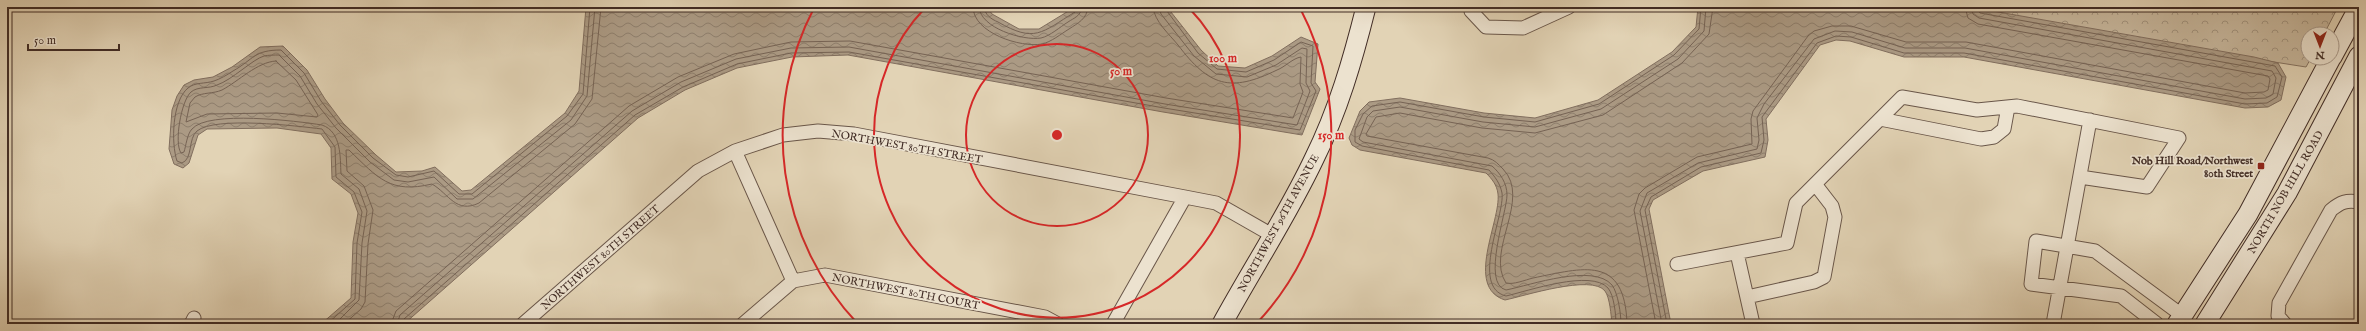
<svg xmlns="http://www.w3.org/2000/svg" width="2366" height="331" font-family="'IM FELL English',serif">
  <defs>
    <pattern id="park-crowns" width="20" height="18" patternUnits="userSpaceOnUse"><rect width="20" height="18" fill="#c7b79d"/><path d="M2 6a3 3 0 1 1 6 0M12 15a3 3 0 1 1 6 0" fill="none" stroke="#a39580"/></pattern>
    <pattern id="water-waves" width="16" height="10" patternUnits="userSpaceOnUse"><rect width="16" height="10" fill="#ab9a84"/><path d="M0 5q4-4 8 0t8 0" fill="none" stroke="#8d7e6c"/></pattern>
  </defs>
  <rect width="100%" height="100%" fill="#e2d3b5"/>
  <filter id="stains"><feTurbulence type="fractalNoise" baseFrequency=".005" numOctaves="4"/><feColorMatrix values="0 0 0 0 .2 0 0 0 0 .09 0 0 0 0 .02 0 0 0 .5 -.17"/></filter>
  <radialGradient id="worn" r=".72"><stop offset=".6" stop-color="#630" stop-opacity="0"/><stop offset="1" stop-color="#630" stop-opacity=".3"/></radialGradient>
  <path fill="url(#park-crowns)" stroke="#847261" d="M 1947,7 L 2338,7 L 2324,34 L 2308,34 L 2308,58 L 2311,58 L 2306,67 L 2032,24 Z"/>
  <path fill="url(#water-waves)" stroke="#816e5e" d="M 586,7 L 987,7 L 992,14 L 1019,29 L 1039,29 L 1075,7 L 1167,7 L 1201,50 L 1218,66 L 1245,68 L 1272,56 L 1301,37 L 1318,44 L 1315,82 L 1320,89 L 1302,135 L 1163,112 L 848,55 L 792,57 L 737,68 L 685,90 L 638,118 L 404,324 L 321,324 L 351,298 L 353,242 L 358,213 L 351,194 L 332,179 L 331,148 L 321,134 L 277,128 L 207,129 L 198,135 L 189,163 L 183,168 L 174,164 L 169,149 L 172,110 L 177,96 L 184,85 L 194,80 L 213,77 L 232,67 L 260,47 L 283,46 L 307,70 L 325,99 L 343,123 L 376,155 L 396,172 L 422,171 L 435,167 L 462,191 L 471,190 L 565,113 L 579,91 Z
    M 1698,7 L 1970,7 L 2254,57 L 2278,63 L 2286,77 L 2281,100 L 2268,107 L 2245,108 L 1964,57 L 1904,57 L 1850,41 L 1836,40 L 1820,45 L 1766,119 L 1768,140 L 1765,157 L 1703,171 L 1653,200 L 1649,209 L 1671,324 L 1612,324 C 1611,315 1610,298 1605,291 C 1592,274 1524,296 1505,300 C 1464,287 1501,221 1498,194 C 1497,185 1492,179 1486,173 L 1360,150 L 1352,145 L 1349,138 L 1360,111 L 1369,102 L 1400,98 L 1484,113 L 1535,118 L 1598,100 L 1672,52 L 1696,27 Z"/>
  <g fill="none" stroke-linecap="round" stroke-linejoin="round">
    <path stroke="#766354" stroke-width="1" d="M 973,7 C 973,33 1021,48 1042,44 C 1051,42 1061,34 1069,29 C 1078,23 1087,19 1088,7
      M 979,7 C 980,28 1023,41 1041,38 C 1050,36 1060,27 1068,22 C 1074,18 1081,16 1082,7
      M 984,7 C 985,15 991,19 998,22 C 1035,43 1041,33 1075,12 L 1077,7
      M 276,61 L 296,80 L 318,115 L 317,117 L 277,113 L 207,114 L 186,122 L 190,103 L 195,97 C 203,92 213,94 222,90 C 239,81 257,62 276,61 Z
      M 327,324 L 355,299 L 357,243 L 362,212 L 354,192 L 336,177 L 335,147 L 322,129 C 297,126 215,116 197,131 C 188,138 193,159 182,163 L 177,161 C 171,143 172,101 188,88 C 195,82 205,84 214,81 C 220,79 227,75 233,71 C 254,59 254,50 281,50 L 304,73 L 321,101 L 340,125 L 373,158 L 396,175 L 408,177 L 434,171 L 459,194 L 472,194 L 567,116 L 583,94 L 590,7
      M 335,324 L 359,300 L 362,243 L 367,211 L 359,189 L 341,174 C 340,158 342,132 322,125 C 297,121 208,110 192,129 C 187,134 186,146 184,152 L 181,153 C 174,143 181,101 191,92 C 198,86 209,89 217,85 C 232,80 253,59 264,56 C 268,55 275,55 279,55 L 300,76 L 317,104 L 336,128 L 370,162 L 394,180 L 408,182 L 434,177 L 457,199 L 473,199 L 571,120 L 587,96 L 595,7
      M 344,324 L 361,309 L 365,302 L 368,244 L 373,210 L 364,186 L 347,171 L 346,150 L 349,150 C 378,178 390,194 432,184 C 449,194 456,214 479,203 L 575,124 L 592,99 L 601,7
      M 391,324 L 396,311 L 629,106 L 678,77 L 734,54 L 791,42 L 850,41 L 1166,98 L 1293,118 L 1303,92 L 1300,84 L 1301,57 C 1293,58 1285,67 1277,70 C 1230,93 1209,86 1178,45 C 1170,35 1154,21 1153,7
      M 397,324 L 400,315 L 632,111 L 681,82 L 736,59 L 791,48 L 849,47 L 1165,104 L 1297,125 L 1310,91 L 1306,83 L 1307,49 L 1302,48 L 1276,65 L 1247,77 L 1216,74 L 1194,56 L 1161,14 L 1159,7
      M 402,324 L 404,319 L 635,115 L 683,87 L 737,64 L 791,53 L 849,52 L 1164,108 L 1300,130 L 1316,91 L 1311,83 L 1313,46 L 1301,42 L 1274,60 L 1246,72 L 1217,69 L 1198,53 L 1164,7
      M 1616,324 C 1616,315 1614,295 1608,288 C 1591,269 1528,291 1506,296 C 1470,287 1505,215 1502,193 C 1500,183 1495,177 1489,170 L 1362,146 L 1355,142 L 1355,130 L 1363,114 L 1372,106 L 1400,102 L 1484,117 L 1535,122 L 1599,104 L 1674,55 L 1699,29 L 1701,7
      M 1621,324 C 1621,314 1618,293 1612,285 C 1593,263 1531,285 1506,290 C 1481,284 1507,212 1507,195 C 1507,183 1500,173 1492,166 L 1363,142 L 1359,139 L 1367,117 L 1373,111 L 1400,107 L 1483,122 L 1535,127 L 1601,109 L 1678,59 L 1704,31 L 1706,7
      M 1627,324 C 1625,254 1583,268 1533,278 C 1525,280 1513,285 1506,283 C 1485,251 1532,199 1503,169 C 1498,164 1495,160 1488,158 L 1367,136 L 1366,134 L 1376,117 L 1400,113 L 1482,128 L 1535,133 L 1603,115 L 1682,63 L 1709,34 L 1713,7
      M 1656,324 L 1634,210 L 1639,194 L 1645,188 L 1697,157 L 1752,144 L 1751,119 L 1753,111 L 1808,36 L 1814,31 L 1832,26 L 1851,26 L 1906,42 L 1966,42 L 2245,93 L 2264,92 L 2268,90 L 2270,79 L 2268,76 L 1978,24 L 1968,18 L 1965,7
      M 1662,324 L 1640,211 L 1647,193 L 1698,163 L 1757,149 L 1759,140 L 1757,118 L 1764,104 L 1814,39 L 1835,31 L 1852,32 L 1905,48 L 1965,48 L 2245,99 L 2266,98 L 2273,94 L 2276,78 L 2272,71 L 1979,18 L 1973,14 L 1971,7
      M 1667,324 L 1645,210 L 1651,197 L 1701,167 L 1761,153 L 1764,140 L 1762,117 L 1817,43 L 1836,36 L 1851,37 L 1904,53 L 1964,53 L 2245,104 L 2267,103 L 2277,97 L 2282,77 L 2275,66 L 1980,13 L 1976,7"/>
    <g stroke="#695649" stroke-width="15">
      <path id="street" d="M 1472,7 L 1471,11 L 1486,27 L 1523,28 L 1569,7
        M 1880,119 L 1981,139 L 1994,137 L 2004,129 L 2008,107
        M 735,151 L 793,281
        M 1737,253 L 1753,324
        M 1677,264 L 1787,243 L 1796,203 L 1902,97 L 1977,110 L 2017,106 L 2179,138 L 2147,187 L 2080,177
        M 1747,297 L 1814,282 L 1824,277 L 1835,217 L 1832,206 L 1815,184
        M 191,324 L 194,318
        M 523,324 L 698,171 L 735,151 L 783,135 L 818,131 L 854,134 L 1185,197 L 1216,203 L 1272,235
        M 743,324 L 793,281 L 825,275 L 1045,317 L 1058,324
        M 1113,324 L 1185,197
        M 2053,324 L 2090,120
        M 2157,324 L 2121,296 L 2031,284 L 2036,241 L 2095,251 L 2183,316
        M 2285,324 L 2278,316 L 2279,303 L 2331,210 C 2341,202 2346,200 2359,202"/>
    </g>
    <g stroke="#412c25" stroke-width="21">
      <path id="secondary" d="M 2332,57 L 2359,7
        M 1222,324 C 1252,269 1287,216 1314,159 C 1338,111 1353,59 1366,7
        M 2177,324 L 2248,214 L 2331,58
        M 2205,324 L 2287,193 L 2359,56"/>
    </g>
    <use href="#street" stroke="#ece2cf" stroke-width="13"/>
    <use href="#secondary" stroke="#ece2cf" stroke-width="19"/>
  </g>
  <g fill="none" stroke="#d62828" stroke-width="2">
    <circle cx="1057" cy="135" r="91"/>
    <path d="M1189 8A183 183 0 1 1 925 8"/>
    <path d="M858 324A274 274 0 0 1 814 8M1300 8A274 274 0 0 1 1256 324"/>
  </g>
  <rect fill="#8f2418" stroke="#ece2cf" stroke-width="1.5" x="2257" y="162" width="8" height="8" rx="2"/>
  <g text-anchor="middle" stroke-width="3.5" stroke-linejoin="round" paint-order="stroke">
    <g font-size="11" fill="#412c25" stroke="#ece2cf">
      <text transform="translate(907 146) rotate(10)" y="4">NORTHWEST 80TH STREET</text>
      <text transform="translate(2285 192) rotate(-60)" y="4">NORTH NOB HILL ROAD</text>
      <text transform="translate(1278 223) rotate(-61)" y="4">NORTHWEST 96TH AVENUE</text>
      <text transform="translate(600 257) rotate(-41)" y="4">NORTHWEST 80TH STREET</text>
      <text transform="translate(906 291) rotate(11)" y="4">NORTHWEST 80TH COURT</text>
    </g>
    <g font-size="11" font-weight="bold" fill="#412c25" stroke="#ece2cf" text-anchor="end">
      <text x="2253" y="164">Nob Hill Road/Northwest<tspan x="2253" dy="13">80th Street</tspan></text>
    </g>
  </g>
  <circle cx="1057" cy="135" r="6" fill="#d62828" stroke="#ece2cf" stroke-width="2"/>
  <g font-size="12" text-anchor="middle" font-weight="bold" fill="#d62828" stroke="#ece2cf" stroke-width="3.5" stroke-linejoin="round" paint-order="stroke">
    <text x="1223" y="62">100 m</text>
    <text x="1121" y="75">50 m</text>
    <text x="1331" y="139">150 m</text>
  </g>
  <rect width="2366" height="331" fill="none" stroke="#e2d3b5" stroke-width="24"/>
  <rect x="8" y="8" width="2350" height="315" fill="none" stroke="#412c25" stroke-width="2"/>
  <rect x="12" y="12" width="2342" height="307" fill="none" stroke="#412c25"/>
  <g transform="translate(2320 46) rotate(180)"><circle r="19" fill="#ece2cf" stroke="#a8998b"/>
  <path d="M0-3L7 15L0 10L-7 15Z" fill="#8f2418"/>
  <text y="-6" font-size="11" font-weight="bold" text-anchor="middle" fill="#412c25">N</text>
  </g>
  <path d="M28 44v6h91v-6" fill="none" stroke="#412c25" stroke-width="2"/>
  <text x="34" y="44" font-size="12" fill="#412c25" stroke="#ece2cf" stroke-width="3" paint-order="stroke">50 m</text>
  <rect width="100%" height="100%" filter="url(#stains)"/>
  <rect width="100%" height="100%" fill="url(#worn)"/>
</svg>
